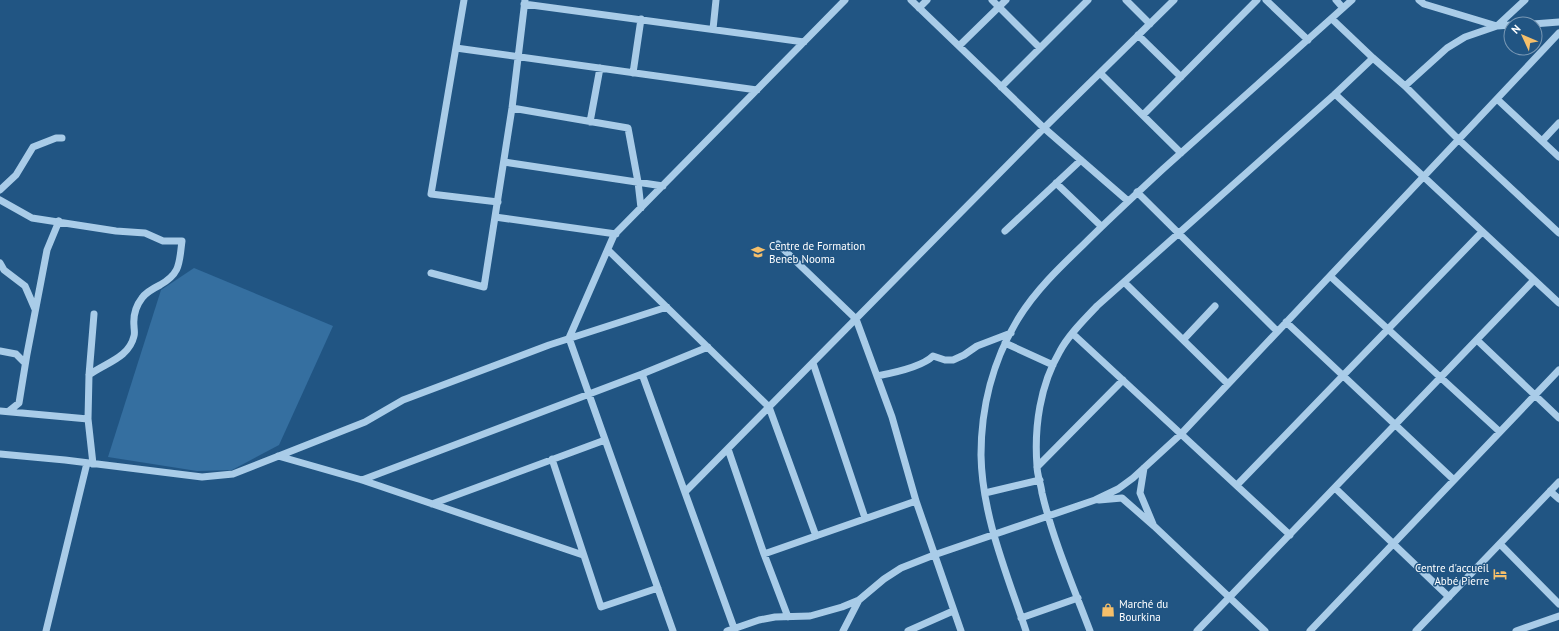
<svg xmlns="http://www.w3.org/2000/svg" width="1559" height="631" font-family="'PT Sans',sans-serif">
  <rect width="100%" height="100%" fill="#215583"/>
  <path fill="#356fa0" d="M 194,268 L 333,326 L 279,445 L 232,470 L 197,471 L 108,457 L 161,290 Z"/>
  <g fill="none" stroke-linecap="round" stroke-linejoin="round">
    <path stroke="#a9cce8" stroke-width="7" d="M 464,0 L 431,194 L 498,202
      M 911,0 L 1044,128 L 1128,201
      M 992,0 L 1040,48
      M 1126,0 L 1150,24
      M 1266,0 L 1308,40
      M 1336,0 L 1343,8
      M 1419,0 L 1424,4 L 1497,26 L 1511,25
      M 524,4 L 804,42
      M 919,8 L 927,0
      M 1332,19 L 1373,58 L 1405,86 L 1458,139 L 1559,233
      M 1533,24 L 1559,22
      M 713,29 L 716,0
      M 1138,35 L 1181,77
      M 959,46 L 1006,0
      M 456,48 L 757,90
      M 633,73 L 641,19
      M 1100,73 L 1181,153
      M 1405,86 L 1447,48 L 1465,37 L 1497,26 L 1525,0
      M 1001,87 L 1088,0
      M 1335,94 L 1559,303
      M 1497,99 L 1559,157
      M 512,108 L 628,128 L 638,182 L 641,208
      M 1143,115 L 1257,0
      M 590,122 L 600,68
      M 1542,141 L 1559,123
      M 504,162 L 663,186
      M 1056,183 L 1101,226
      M 0,190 L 16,175 L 33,147 L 56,138 L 62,138
      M 1137,192 L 1277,331
      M 0,200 L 32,218 L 116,231 L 145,233 L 163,241 L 182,241 C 179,263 181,273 160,285 C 154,288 146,292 142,298 C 135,307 133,315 134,326 C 134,329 135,333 134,336 C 129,358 105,363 89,375
      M 495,217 L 616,234
      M 1005,231 L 1081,160
      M 778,244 L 856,319 L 892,417 L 916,501 L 961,631
      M 608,250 L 769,407 L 816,536
      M 0,263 L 4,270 L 25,286 L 35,309
      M 431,273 L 484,287 L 512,108 L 525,0
      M 1330,276 L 1500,432
      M 1124,282 L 1228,384
      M 1286,322 L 1454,480
      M 1073,334 L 1290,535
      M 1183,340 L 1215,306
      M 1477,340 L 1559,418
      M 1005,343 L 1053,365
      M 0,351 L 16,354 L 25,363
      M 813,363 L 865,518
      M 642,374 L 734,628
      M 877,376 C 893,373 922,367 933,356 L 945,360 L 953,360 L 964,355 L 977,346 L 1011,333
      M 0,411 L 88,419
      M 9,411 L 19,403 L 27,354 L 47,250 L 59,221
      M 728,449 L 764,554 L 788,617
      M 0,454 L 65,460 L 202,477 L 233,474 L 365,422 L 403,400 L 549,345 L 667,307
      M 278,456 L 362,480 L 583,555
      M 552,459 L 601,607 L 658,588
      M 93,464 L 88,419 L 89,375 L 94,314
      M 1037,467 L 1123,380
      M 1144,468 L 1140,493 L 1153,524
      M 362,480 L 642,374 L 708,347
      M 1237,485 L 1482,232
      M 1335,488 L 1449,597
      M 1550,491 L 1559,499
      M 685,492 L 1044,128 L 1174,0
      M 985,493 L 1040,480
      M 1099,500 L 1122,498 L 1154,526 L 1265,631
      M 432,504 L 605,440
      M 1500,544 L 1559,604
      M 764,554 L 916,501
      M 1021,618 L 1078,598
      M 46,631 L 87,463
      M 673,631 L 569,338 L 614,235 L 845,0
      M 727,631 L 759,620 L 775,617 L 810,616 L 842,607 L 859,600 L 884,579 L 901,568 L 934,555 L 1095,500 L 1118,489 L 1133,478 L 1181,434 L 1559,33
      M 843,631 L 859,600
      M 908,631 L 953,611
      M 1026,631 C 1007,574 982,516 981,455 C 981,408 993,360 1018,319 C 1035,291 1059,268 1083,245 C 1109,219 1136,194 1163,169 C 1226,113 1289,56 1352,0
      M 1090,631 C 1073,586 1053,540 1042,493 C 1041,484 1037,475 1037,466 C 1034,427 1040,385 1060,351 C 1069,334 1084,320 1097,306 L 1335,94 L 1373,58
      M 1197,631 L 1534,280
      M 1310,631 L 1559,370
      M 1416,631 L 1559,482
      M 1516,631 L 1559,616"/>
  </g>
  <defs>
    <g id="school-bare" transform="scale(1.08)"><path d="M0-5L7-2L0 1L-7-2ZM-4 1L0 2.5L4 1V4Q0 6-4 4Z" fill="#f5bf6a" stroke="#215583" stroke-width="2.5" paint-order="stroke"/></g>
    <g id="hotel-bare" transform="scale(1.08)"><path d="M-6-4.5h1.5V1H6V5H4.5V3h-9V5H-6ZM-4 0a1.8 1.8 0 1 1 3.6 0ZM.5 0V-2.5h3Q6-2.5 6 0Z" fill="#f5bf6a" stroke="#215583" stroke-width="2.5" paint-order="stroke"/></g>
    <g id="shop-bare" transform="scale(1.08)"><path d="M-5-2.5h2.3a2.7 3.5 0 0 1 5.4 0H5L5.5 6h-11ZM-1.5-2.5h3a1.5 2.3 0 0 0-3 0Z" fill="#f5bf6a" stroke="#215583" stroke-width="2.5" paint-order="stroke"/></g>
  </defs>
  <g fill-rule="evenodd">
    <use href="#school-bare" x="758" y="252"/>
    <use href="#hotel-bare" x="1500" y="574"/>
    <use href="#shop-bare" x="1108" y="610"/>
  </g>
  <g text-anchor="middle" stroke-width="3" stroke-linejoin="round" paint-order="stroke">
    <g font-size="11" fill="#fff" stroke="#215583" text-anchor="start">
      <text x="769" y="250">Centre de Formation<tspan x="769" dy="13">Beneb Nooma</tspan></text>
      <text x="1489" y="572" text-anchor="end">Centre d'accueil<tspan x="1489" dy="13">Abbé Pierre</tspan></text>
      <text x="1119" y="608">Marché du<tspan x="1119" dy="13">Bourkina</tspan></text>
    </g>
  </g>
  <g transform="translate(1523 36) rotate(314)"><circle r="19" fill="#215583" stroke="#7a99b5"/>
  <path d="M0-3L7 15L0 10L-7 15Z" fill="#f5bf6a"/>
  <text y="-6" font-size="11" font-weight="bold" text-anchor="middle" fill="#ffffff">N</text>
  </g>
</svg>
